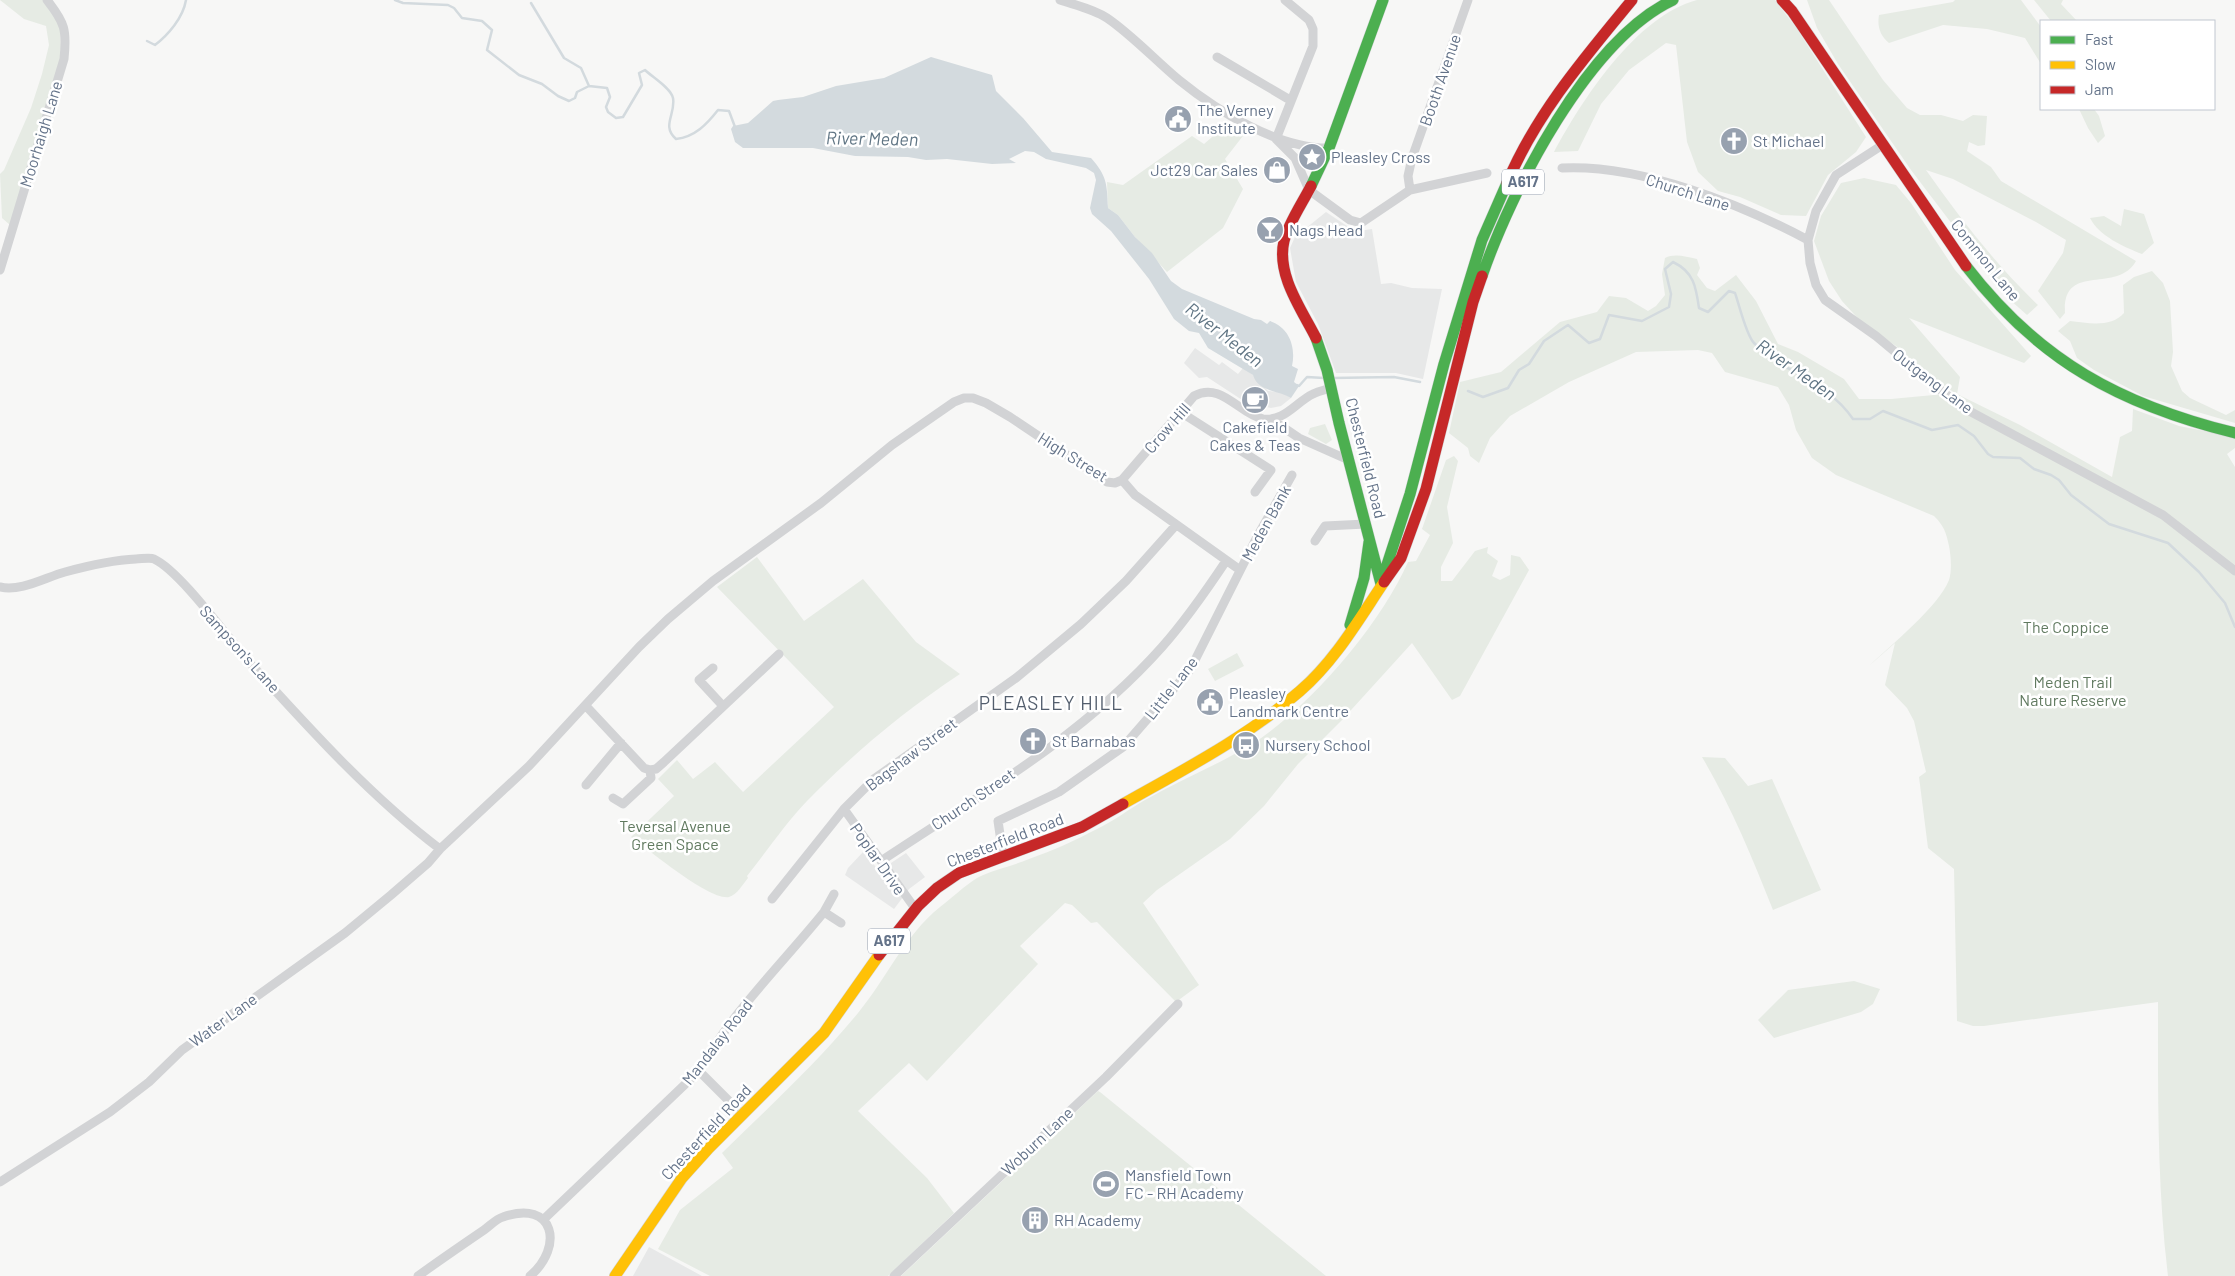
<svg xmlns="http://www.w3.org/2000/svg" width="2235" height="1276" font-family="Barlow,sans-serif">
  <rect width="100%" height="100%" fill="#f7f7f6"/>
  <path fill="#e7e8e8" d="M 1326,212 L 1350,228 L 1359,231 L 1372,229 L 1381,284 L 1391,283 L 1412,288 L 1442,289 L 1423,379 L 1396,373 L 1336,373 L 1318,324 L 1296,282 L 1290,248 L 1295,237 Z
    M 1195,348 L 1219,365 L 1222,362 L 1238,374 L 1243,368 L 1253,375 L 1268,391 L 1282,392 L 1291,398 L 1281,406 L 1271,408 L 1262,406 L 1259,411 L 1207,377 L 1199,378 L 1184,363 Z
    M 864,851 L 883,877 L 891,863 L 906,853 L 925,877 L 909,889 L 894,909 L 845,875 L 848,868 Z
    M 649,1247 L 702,1276 L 633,1276 Z"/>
  <path fill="#e6ebe4" d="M 0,0 L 45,0 L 60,21 L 61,57 L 10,225 L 2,218 L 0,174 L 4,170 L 31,108 L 42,74 L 49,45 L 46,26 L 24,19 Z
    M 1697,0 L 1775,0 L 1797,29 L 1866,137 L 1856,152 L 1828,175 L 1806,216 L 1781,215 L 1740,197 L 1718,191 L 1698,172 L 1687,142 L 1676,45 L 1666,43 L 1629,70 L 1601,104 L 1578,151 L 1554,152 C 1582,100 1636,16 1697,0 Z
    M 1807,0 L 1829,0 L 1883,80 L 1907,108 L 1920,115 L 1941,115 L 1963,121 L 1973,115 L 1987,116 L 1985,145 L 1978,146 L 1969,142 L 1967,151 L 1991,167 L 2001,181 L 2136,261 C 2117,295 2062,261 2065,313 L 2060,319 L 2038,291 L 2063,253 L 2066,240 L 2036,222 L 1953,179 L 1926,170 C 1959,217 1996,265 2038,305 L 2027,315 L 2009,299 L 1911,170 L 1838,64 L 1817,28 Z
    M 1955,0 L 2021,0 L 2041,27 L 2041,64 L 2025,38 L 1987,29 L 1943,25 L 1889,43 C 1880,36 1877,26 1879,15 L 1953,2 Z
    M 2034,0 L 2063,0 L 2061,4 L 2077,21 L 2051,21 Z
    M 2079,109 L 2094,109 L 2099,116 L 2105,136 L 2098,143 L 2088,128 Z
    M 1226,121 L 1246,132 L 1225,159 L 1243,189 L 1223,228 L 1167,272 L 1135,237 L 1118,215 L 1108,208 L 1107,182 L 1123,185 L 1192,136 L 1204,144 L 1220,130 Z
    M 1864,178 L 1896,185 L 1911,203 L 1955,270 L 2031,356 L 2024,363 L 1909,318 L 1960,377 L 1957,394 L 2020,425 L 2112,477 L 2120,437 L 2132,431 L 2133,409 L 2179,426 L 2235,437 L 2235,448 L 2227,454 L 2235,467 L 2235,1276 L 2168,1276 C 2157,1185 2158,1094 2158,1002 L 1984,1026 L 1973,1026 L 1957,1021 L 1954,869 L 1928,848 L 1919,777 L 1926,772 L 1914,721 L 1907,708 L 1885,685 L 1895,643 L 1870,665 C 1891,645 1939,606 1949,580 C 1952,571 1951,556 1949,546 C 1946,532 1944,526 1934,516 L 1836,475 L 1812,458 L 1796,430 L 1789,405 L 1778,387 L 1725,372 L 1712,353 L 1698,350 L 1636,352 L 1569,382 L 1510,416 L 1490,438 L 1479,463 L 1470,456 L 1468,448 L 1449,433 L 1460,382 L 1501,372 L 1560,322 L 1597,312 L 1609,296 L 1626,298 L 1648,311 L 1656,306 L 1665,295 L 1662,274 L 1665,258 C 1675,253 1686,257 1697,259 L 1700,268 L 1697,275 L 1707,288 L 1715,291 L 1736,275 L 1756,301 L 1778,344 L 1798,352 L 1844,379 L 1859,399 L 1891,399 L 1955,393 L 1930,376 L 1896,346 L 1864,325 L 1842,301 L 1829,281 L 1814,241 L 1821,216 L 1841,183 Z
    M 2124,209 L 2144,214 L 2154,243 L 2142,254 C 2124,247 2099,236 2090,218 L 2104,216 L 2121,226 Z
    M 2152,271 L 2163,283 L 2170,301 L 2173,352 L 2171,366 L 2182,391 L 2190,398 L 2226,415 L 2235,410 L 2235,423 L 2143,396 L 2094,370 L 2077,358 L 2070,341 L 2058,331 L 2070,321 C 2088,323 2111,328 2124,313 L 2123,285 L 2134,277 Z
    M 1325,424 L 1332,440 L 1326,444 L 1308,434 L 1310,428 Z
    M 1454,456 L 1458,461 L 1447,507 L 1453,543 L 1441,567 L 1441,581 L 1452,581 L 1475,551 L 1488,547 L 1487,553 L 1498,561 L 1492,576 L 1500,580 L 1510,575 L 1511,555 L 1520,557 L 1529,570 L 1460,696 L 1452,700 L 1412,643 L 1342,720 L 1298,764 L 1264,806 L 1230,839 L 1157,890 L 1143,903 L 1199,985 L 1176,1002 L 1097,922 L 1091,923 L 1072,905 L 1065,903 L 1020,946 L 1038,964 L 927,1081 L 909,1063 L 858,1111 L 927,1178 L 954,1213 L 888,1276 L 710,1276 L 658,1249 L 680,1210 L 733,1168 L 722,1153 C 769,1107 817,1063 858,1013 C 887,978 904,936 940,907 C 952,898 964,886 977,878 C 992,870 1013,866 1029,859 C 1052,851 1076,840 1097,829 C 1114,821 1129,809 1145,800 C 1180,780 1218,765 1252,744 C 1309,708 1381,624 1408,562 L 1416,561 L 1430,535 L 1422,529 L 1446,460 Z
    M 757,557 L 804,621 L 863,579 L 916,642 L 960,674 C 904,711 854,753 807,801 C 785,824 767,851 747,876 L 748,878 C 743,884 737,895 729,897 C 710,901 649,850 631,837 L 674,796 L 658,779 L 677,760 L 693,779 L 715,762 L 743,792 L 834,707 L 717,587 Z
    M 1237,653 L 1244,666 L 1215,681 L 1208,669 Z
    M 1702,757 L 1725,758 L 1748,786 L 1772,779 L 1821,890 L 1773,910 C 1752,857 1731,806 1702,757 Z
    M 1854,981 L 1880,989 L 1873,1004 L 1861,1012 L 1774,1038 L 1758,1020 L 1788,990 Z
    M 1098,1091 L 1100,1092 L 1326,1276 L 901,1276 Z"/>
  <path fill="#d3dade" d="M 931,57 L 992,75 L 996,91 L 1023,118 L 1052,152 L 1091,158 C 1107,176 1107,184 1108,208 L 1118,215 L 1135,237 L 1152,253 L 1171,281 L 1182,289 L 1254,319 L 1261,320 L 1267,324 L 1270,321 C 1290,328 1296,348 1292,366 L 1298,369 L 1294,382 L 1299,386 L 1291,398 C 1278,390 1258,392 1253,375 L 1208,348 L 1199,333 L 1189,331 L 1174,319 L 1149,279 L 1111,231 L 1092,214 L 1090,208 L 1096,180 L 1094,173 L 1086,168 L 1046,159 L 1034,152 L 1025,151 L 1009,159 L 1016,163 L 992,164 L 947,159 L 926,160 L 908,157 L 855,156 L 813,148 L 743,148 L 735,142 L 731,129 L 733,126 L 748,123 L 773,101 L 778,100 L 803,97 L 836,86 L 884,78 Z"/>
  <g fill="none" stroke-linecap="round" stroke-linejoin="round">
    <path stroke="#d3dade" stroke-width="2.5" d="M 395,0 L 403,3 L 448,5 L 454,8 L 462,18 L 482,21 L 492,30 L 487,50 L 519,75 L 542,84 L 558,96 L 569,101 L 575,98 L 577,92 L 589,86 L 607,88 L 610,97 L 606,107 L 608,112 L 616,118 L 623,117 L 642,85 L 639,73 L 645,70 C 652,77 671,88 673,98 C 676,114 661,126 676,139 C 695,137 707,124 718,110 L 729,111 L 735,127
      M 531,3 L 564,58 L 581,68 L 589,86
      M 147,41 L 155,45 C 168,35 183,18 186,0
      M 1332,378 L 1394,377 L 1420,382
      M 1297,385 L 1299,386 L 1307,377 L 1324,378
      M 1468,391 L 1483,397 L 1508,388 L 1519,370 L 1529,364 L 1544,341 L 1568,325 L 1589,343 L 1600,339 L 1609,315 L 1642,321 L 1669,307 L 1671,294 L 1665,269 L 1673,262 C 1694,272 1696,287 1699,308 L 1708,312 L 1729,291 L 1735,293 C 1739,304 1746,335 1754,343 C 1785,374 1826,380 1853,419 L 1870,419 L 1883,411 L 1932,430 L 1958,425 L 1974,436 L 1988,454 L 1993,457 L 2020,458 L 2034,469 L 2051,475 L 2059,480 L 2071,495 L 2109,524 L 2168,543 L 2199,572 L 2225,603 L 2235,627"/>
    <g stroke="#d3d5d7" stroke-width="12">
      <path id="fast" d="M 1311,186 L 1329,148 L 1383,0
        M 1966,266 C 2039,361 2121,405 2235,433
        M 1482,276 C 1512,189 1588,40 1673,0
        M 1316,338 L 1327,370 L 1339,423 L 1381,584
        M 1383,577 L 1410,494 L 1444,364 L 1482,240 L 1507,183
        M 1350,625 L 1364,578 L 1369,542"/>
    </g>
    <g stroke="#d3d5d7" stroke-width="12">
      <path id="slow" d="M 1123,804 C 1185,769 1247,737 1300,691 C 1335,661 1359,619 1384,582
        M 615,1276 L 682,1178 L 709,1148 L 824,1033 L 879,955"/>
    </g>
    <g stroke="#d3d5d7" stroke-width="12">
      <path id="jam" d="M 1782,0 L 1792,11 L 1966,266
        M 1507,183 C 1536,114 1585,57 1632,0
        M 1311,186 C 1303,202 1288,224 1284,241 C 1276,275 1302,310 1316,338
        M 1384,582 L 1401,558 L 1426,489 L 1473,302 L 1482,276
        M 879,955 L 918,906 L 937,888 L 959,873 L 1082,827 L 1123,804"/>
    </g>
    <path stroke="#d2d3d5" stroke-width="9" d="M 1060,0 C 1075,5 1094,9 1107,18 C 1132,35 1155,60 1179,80 C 1217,111 1279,149 1329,148
      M 1285,0 L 1309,20 L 1313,29 L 1313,46 L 1276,139 L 1295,158 L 1309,190 L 1350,220 L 1361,223 L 1410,190 L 1487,173
      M 1217,57 L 1290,100
      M 1884,144 L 1836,175 L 1816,211 L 1808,240 L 1810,263 L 1816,285 L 1825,300 L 1876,336 L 1960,406 L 2163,515 L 2235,571
      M 1562,168 C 1641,164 1740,204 1808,240
      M 1410,190 L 1408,176 L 1412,158 L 1468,0
      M 0,270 L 64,59 C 67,30 65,23 47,0
      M 1182,413 L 1271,470 L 1255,492
      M 1271,419 L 1299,438 L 1344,458 L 1349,457
      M 1122,480 L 1135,495 L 1240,570
      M 1315,541 L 1325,526 L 1366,524
      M 0,587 C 21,592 46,577 65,572 C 87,566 113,560 136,559 C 141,559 150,557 154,559 C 180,571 228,638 249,662 C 308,727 370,796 440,849
      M 713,668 L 699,680 L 723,706
      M 586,706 L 644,768 L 650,770
      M 586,785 L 621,743
      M 613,798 L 623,804 L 651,778 L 650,770 L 656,769 L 664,762 L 779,654
      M 844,809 L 914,907
      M 1003,855 L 998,821 L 1059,792 L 1123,747 L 1190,670 L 1257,537 L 1292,475
      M 881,861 C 979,796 1084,735 1162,647 C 1186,620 1206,591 1226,561
      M 772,899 L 844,809 L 874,779 L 1016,678 L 1081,624 L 1126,581 L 1176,525
      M 824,912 L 841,923
      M 699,1071 L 743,1115
      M 0,1182 L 110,1112 L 149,1082 L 182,1050 L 345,933 L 391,895 L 428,863 L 440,849 L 529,766 L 639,647 L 668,619 L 713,581 L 821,503 L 892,445 L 954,402 L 964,398 L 973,398 L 986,403 L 1010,417 L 1107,482 L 1115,483 L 1122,480 L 1194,396 C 1221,381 1239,414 1263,419 C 1284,422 1296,402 1313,394 C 1319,391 1325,390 1331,388
      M 544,1219 L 699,1071 C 732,1012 782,964 824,912 L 834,894
      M 418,1276 C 440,1260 462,1245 484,1230 C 491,1225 496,1219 503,1217 C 555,1199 564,1247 530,1276
      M 894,1276 L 1106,1077 L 1178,1004"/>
    <use href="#fast" stroke="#4caf50" stroke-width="11"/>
    <use href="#slow" stroke="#ffc107" stroke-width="11"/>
    <use href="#jam" stroke="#c62828" stroke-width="11"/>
  </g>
  <defs>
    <g id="civic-disc" transform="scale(1.4375)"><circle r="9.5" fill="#97a1af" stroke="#fff"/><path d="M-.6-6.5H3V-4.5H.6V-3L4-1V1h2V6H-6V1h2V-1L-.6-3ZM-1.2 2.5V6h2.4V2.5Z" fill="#fff"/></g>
    <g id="church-disc" transform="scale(1.4375)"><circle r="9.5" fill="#97a1af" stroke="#fff"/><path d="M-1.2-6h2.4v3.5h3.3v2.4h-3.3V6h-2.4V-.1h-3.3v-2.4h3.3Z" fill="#fff"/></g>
    <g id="sight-disc" transform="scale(1.4375)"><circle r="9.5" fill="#97a1af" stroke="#fff"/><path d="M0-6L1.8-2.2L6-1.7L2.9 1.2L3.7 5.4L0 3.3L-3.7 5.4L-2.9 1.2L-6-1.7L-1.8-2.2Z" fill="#fff"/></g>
    <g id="shop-disc" transform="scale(1.4375)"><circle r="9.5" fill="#97a1af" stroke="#fff"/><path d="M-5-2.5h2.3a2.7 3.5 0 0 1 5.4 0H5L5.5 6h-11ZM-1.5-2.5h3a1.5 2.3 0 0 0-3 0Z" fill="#fff"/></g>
    <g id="bar-disc" transform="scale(1.4375)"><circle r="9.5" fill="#97a1af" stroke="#fff"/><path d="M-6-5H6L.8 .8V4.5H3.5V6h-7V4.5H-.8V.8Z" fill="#fff"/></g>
    <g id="cafe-disc" transform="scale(1.4375)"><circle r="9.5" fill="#97a1af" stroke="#fff"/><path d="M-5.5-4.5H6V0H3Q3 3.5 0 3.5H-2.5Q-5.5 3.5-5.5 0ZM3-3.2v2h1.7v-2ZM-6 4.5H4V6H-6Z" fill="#fff"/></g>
    <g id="bus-disc" transform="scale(1.4375)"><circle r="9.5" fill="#97a1af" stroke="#fff"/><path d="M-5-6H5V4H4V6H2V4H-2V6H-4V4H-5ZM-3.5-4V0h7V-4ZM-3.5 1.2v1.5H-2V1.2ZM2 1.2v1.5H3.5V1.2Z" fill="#fff"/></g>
    <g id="stadium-disc" transform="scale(1.4375)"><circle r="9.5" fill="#97a1af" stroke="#fff"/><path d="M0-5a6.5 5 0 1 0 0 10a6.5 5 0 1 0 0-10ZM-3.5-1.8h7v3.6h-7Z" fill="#fff"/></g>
    <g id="building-disc" transform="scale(1.4375)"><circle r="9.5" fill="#97a1af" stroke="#fff"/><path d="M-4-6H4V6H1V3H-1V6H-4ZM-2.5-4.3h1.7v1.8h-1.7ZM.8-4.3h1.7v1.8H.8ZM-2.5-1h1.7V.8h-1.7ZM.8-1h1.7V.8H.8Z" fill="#fff"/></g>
  </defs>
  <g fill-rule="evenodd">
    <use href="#civic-disc" x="1178" y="119"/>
    <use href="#church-disc" x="1734" y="141"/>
    <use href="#sight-disc" x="1312" y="157"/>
    <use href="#shop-disc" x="1277" y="170"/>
    <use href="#bar-disc" x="1270" y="230"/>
    <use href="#cafe-disc" x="1255" y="400"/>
    <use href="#civic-disc" x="1210" y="702"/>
    <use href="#church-disc" x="1033" y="741"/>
    <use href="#bus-disc" x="1246" y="745"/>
    <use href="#stadium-disc" x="1106" y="1184"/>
    <use href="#building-disc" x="1035" y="1220"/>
  </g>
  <g text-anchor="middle" stroke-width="5" stroke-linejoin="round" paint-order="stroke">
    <g fill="#fff" stroke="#929dac" stroke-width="1">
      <rect x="1502" y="169.5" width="42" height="25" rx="4"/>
      <rect x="868" y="928.5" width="42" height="25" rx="4"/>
    </g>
    <g font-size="15" font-weight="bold" fill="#647389">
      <text x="1523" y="187">A617</text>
      <text x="889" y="946">A617</text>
    </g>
    <g font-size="16" fill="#647389" stroke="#fff">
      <text transform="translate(1440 80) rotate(-71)" y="6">Booth Avenue</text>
      <text transform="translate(41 134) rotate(-73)" y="6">Moorhaigh Lane</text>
      <text transform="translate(1688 192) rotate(18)" y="6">Church Lane</text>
      <text transform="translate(1986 260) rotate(51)" y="6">Common Lane</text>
      <text transform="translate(1933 381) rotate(37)" y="6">Outgang Lane</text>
      <text transform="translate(1167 428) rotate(-49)" y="6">Crow Hill</text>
      <text transform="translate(1073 457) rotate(32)" y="6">High Street</text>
      <text transform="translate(1366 458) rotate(76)" y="6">Chesterfield Road</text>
      <text transform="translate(1266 523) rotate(-61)" y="6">Meden Bank</text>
      <text transform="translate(240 649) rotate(48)" y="6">Sampson's Lane</text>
      <text transform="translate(1171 688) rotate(-52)" y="6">Little Lane</text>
      <text transform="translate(911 754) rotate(-37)" y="6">Bagshaw Street</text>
      <text transform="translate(973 799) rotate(-34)" y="6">Church Street</text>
      <text transform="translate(1005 840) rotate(-21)" y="6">Chesterfield Road</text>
      <text transform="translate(878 859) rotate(55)" y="6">Poplar Drive</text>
      <text transform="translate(223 1020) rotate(-36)" y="6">Water Lane</text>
      <text transform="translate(717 1042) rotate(-52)" y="6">Mandalay Road</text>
      <text transform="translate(706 1132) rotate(-47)" y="6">Chesterfield Road</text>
      <text transform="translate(1037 1141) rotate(-43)" y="6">Woburn Lane</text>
    </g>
    <g font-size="16" fill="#647389" stroke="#fff" text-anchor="start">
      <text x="1197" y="116">The Verney<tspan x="1197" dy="18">Institute</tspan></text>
      <text x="1753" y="147">St Michael</text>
      <text x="1331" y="163">Pleasley Cross</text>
      <text x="1258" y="176" text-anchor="end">Jct29 Car Sales</text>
      <text x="1289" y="236">Nags Head</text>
      <text x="1255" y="433" text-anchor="middle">Cakefield<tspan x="1255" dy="18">Cakes &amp; Teas</tspan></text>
      <text x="1229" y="699">Pleasley<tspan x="1229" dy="18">Landmark Centre</tspan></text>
      <text x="1052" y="747">St Barnabas</text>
      <text x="1265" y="751">Nursery School</text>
      <text x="1125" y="1181">Mansfield Town<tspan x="1125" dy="18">FC - RH Academy</tspan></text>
      <text x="1054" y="1226">RH Academy</text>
    </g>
    <g font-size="16" fill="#617a60" stroke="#fff">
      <text x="2066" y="633">The Coppice</text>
      <text x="2073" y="688">Meden Trail<tspan x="2073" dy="18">Nature Reserve</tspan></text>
      <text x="675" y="832">Teversal Avenue<tspan x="675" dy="18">Green Space</tspan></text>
    </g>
    <g font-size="18" font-style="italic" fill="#607584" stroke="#fff">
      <text transform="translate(872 139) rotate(1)" y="6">River Meden</text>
      <text transform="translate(1224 335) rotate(38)" y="6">River Meden</text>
      <text transform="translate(1796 370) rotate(35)" y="6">River Meden</text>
    </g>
    <g font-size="19" letter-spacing="1" fill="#535e6d" stroke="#fff">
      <text x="1051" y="710">PLEASLEY HILL</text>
    </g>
  </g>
  <rect x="2040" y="20" width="175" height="90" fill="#ffffff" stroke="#c1c7d0"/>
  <rect x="2050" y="36" width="25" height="8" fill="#4caf50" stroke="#c1c7d0"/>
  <text x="2085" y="45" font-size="15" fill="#647389">Fast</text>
  <rect x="2050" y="61" width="25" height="8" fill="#ffc107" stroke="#c1c7d0"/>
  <text x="2085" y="70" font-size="15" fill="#647389">Slow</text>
  <rect x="2050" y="86" width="25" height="8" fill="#c62828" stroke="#c1c7d0"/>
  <text x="2085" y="95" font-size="15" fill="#647389">Jam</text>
</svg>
